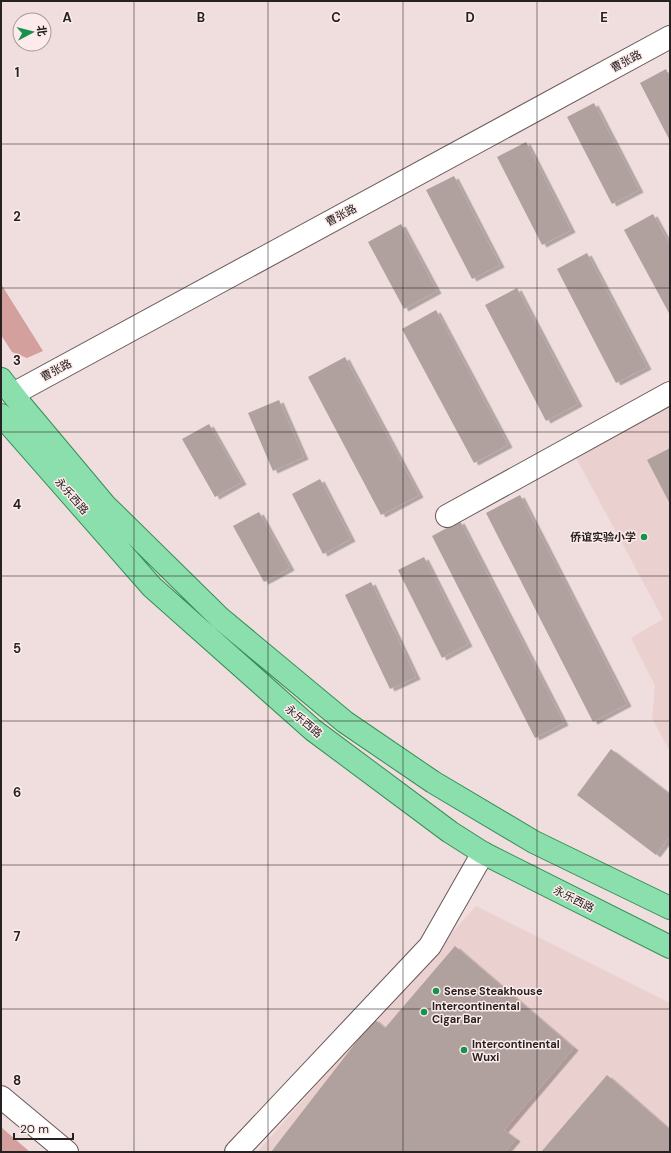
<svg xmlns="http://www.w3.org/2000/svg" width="671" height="1153" font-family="'DM Sans','Noto Sans SC',sans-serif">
  <defs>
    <filter id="shadow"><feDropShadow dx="4.5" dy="2.5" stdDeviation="0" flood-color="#0004"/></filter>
  </defs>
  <rect width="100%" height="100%" fill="#efdedd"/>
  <path fill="#ead1cf" d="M 670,405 L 670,752 L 652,718 L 655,686 L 631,638 L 663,619 L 575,456 Z
    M 476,906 L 670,1003 L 670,1152 L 257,1152 Z"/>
  <path fill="#d4a09d" d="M 1,284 L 43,351 L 27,358 L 12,352 L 1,335 Z
    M 1,1127 L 30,1152 L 1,1152 Z"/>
  <path fill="#b0a19f" filter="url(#shadow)" d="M 666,69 L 670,77 L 670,141 L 640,83 Z
    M 594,103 L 639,190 L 612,204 L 567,117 Z
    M 526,142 L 571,230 L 542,245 L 497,157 Z
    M 454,176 L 500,265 L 472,279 L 426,190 Z
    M 653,214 L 670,245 L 670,315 L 624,230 Z
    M 401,224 L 437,291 L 404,309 L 368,242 Z
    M 587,253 L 647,367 L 616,383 L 557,269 Z
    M 517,288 L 578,404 L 546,421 L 485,305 Z
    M 436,310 L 508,445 L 474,463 L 402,329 Z
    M 345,357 L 419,495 L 381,515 L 308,377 Z
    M 279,400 L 304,457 L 273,471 L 248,413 Z
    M 209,424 L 242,482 L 215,497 L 182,439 Z
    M 670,448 L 670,504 L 647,460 Z
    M 320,479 L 351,539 L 323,554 L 292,494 Z
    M 520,495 L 627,704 L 593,722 L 486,513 Z
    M 259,512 L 290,568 L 264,582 L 233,526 Z
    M 460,521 L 564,723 L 535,738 L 432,536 Z
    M 424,557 L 468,644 L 442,658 L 398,570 Z
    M 371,582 L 416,677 L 390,689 L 345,595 Z
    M 611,749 L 670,794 L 670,836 L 656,855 L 577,795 Z
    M 455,946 L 574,1048 L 504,1130 L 516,1139 L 505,1152 L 271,1152 L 374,1019 L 385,1028 Z
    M 607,1075 L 670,1130 L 670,1152 L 541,1152 Z"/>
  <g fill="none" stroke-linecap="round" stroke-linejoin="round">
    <g stroke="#675857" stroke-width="24">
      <path id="minor" d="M 13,394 L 670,37
        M 447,516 L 670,393
        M 1,1097 L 67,1152
        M 236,1152 L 430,946 L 483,853"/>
    </g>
    <g stroke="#368f58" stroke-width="24">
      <path id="major" d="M 1,379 L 22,406 L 105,505 L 220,618 L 345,722 L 433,782 L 534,842 L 670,908
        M 1,415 L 152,587 L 313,730 L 450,832 L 483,853 L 670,947"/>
    </g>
    <use href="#minor" stroke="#fff" stroke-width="22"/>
    <use href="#major" stroke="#8bdfac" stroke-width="22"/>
  </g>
  <path fill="none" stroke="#272121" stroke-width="1" stroke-opacity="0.55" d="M 134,1 L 134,1152M 268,1 L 268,1152M 403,1 L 403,1152M 537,1 L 537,1152M 1,144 L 670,144M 1,288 L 670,288M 1,432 L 670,432M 1,576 L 670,576M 1,721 L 670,721M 1,865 L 670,865M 1,1009 L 670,1009"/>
  <g fill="#17914d" stroke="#fcebea" stroke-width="1.5">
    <circle cx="644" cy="537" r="4"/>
    <circle cx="436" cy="991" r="4"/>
    <circle cx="424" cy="1012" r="4"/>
    <circle cx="464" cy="1050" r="4"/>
  </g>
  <g text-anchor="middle" stroke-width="3" stroke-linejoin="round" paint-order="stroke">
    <g font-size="11" fill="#272121" stroke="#fcebea">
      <text transform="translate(626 61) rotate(-28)" y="4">曹张路</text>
      <text transform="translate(341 215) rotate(-28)" y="4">曹张路</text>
      <text transform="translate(56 370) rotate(-28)" y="4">曹张路</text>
      <text transform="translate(72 496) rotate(49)" y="4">永乐西路</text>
      <text transform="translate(304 721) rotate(40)" y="4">永乐西路</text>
      <text transform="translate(574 899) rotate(27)" y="4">永乐西路</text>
    </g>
    <g font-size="11" font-weight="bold" fill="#272121" stroke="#fcebea" text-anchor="start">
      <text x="636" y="541" text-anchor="end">侨谊实验小学</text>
      <text x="444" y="995">Sense Steakhouse</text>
      <text x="432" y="1010">Intercontinental<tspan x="432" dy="13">Cigar Bar</tspan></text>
      <text x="472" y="1048">Intercontinental<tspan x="472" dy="13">Wuxi</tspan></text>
    </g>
  </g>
  <g font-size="13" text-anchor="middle" font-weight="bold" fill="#272121" stroke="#fcebea" stroke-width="3" stroke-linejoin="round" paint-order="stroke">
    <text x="67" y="22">A</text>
    <text x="201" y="22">B</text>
    <text x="336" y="22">C</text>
    <text x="470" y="22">D</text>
    <text x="604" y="22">E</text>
    <text x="17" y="77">1</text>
    <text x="17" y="221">2</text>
    <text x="17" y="365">3</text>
    <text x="17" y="509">4</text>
    <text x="17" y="653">5</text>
    <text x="17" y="797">6</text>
    <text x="17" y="941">7</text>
    <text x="17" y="1085">8</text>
  </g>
  <rect width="671" height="1153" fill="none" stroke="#272121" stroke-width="4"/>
  <g transform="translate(32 32) rotate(83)"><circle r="19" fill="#fcebea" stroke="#a79a9a"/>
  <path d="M0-3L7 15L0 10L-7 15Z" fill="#17914d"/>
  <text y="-6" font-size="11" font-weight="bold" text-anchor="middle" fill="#272121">北</text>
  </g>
  <path d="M14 1133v6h59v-6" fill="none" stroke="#272121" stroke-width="2"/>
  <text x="20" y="1133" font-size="12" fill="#272121" stroke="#fcebea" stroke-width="3" paint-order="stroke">20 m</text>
</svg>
